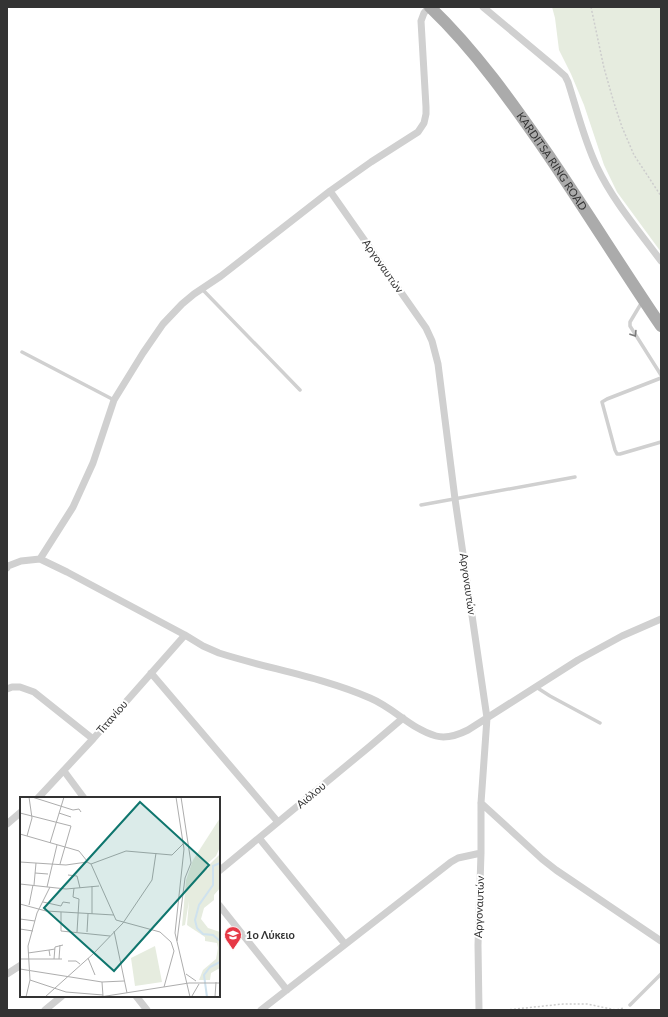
<svg xmlns="http://www.w3.org/2000/svg" width="668" height="1017" font-family="Lato,sans-serif">
  <rect width="100%" height="100%" fill="#fff"/>
  <path fill="#e6ecdf" d="M 552,7 L 661,7 L 661,252 L 617,192 L 604,165 L 584,105 L 571,74 L 559,50 L 555,18 Z"/>
  <g fill="none" stroke-linecap="round" stroke-linejoin="round">
    <path stroke="#cdcdcd" stroke-width="1.5" stroke-dasharray="2 2" stroke-linecap="butt" d="M 591,7 L 604,68 L 614,103 L 622,127 L 634,155 L 661,196
      M 506,1010 L 563,1004 L 587,1004 L 616,1010 L 624,1008"/>
    <path stroke="#d0d0d0" stroke-width="3.5" d="M 202,289 L 300,390
      M 642,302 L 630,322 L 630,326 L 661,375
      M 22,352 L 114,400
      M 661,378 L 607,399 L 602,402 L 615,450 L 617,454 L 620,454 L 661,442
      M 421,505 L 575,477
      M 536,687 L 550,696 L 600,723
      M 630,1005 L 661,974"/>
    <path stroke="#d0d0d0" stroke-width="7" d="M 483,7 L 556,68 L 565,76 L 568,82 C 577,110 584,140 597,167 C 613,201 639,231 661,261
      M 330,191 L 426,328 L 432,341 L 438,364 L 455,499 L 487,718 L 481,803 L 481,853 L 478,945 L 479,1010
      M 40,559 L 73,507 L 93,463 L 114,400 L 143,353 L 163,324 L 182,304 L 194,294 L 221,276 L 330,191 L 371,162 L 418,132 L 424,123 L 426,114 L 426,107 L 421,21 L 424,13 L 429,7
      M 7,568 L 8,566 L 21,561 L 40,559 L 67,572 L 185,635 L 203,646 L 219,653 C 269,669 322,677 370,698 C 394,708 411,729 436,736 C 447,739 458,735 468,730 L 578,660 L 622,636 L 661,619
      M 151,673 L 278,822
      M 7,689 L 12,687 L 20,687 L 34,692 L 93,739
      M 64,771 L 84,798
      M 38,798 L 93,739 L 185,635
      M 481,803 L 542,859 L 556,870 L 661,941
      M 7,824 L 21,812
      M 259,838 L 345,944
      M 219,871 L 369,747 L 403,718
      M 219,905 L 287,990
      M 7,974 L 21,965
      M 136,996 L 147,1010
      M 45,1010 L 62,996
      M 261,1010 L 451,862 L 458,858 L 481,853"/>
    <path stroke="#ababab" stroke-width="12" id="s1" d="M 430,7 C 476,51 513,104 549,156 C 587,212 623,270 661,326"/>
  </g>
  <defs><path id="oneway-chevron" d="M-2-3.5L2.5 0L-2 3.5" fill="none" stroke-width="1.6" stroke-linecap="round" stroke-linejoin="round"/></defs>
  <use stroke="#7a7a7a" href="#oneway-chevron" transform="translate(634 334) rotate(58)"/>
  <defs>
    <g id="school-pin" transform="scale(0.9)"><path d="M0 17L-7.5 6A9.5 9.5 0 1 1 7.5 6Z" fill="#e63946" stroke="#fff"/><path d="M0-5L7-2L0 1L-7-2ZM-4 1L0 2.5L4 1V4Q0 6-4 4Z" fill="#fff"/></g>
  </defs>
  <g fill-rule="evenodd">
    <use href="#school-pin" x="233" y="935"/>
  </g>
  <g text-anchor="middle" stroke-width="4" stroke-linejoin="round" paint-order="stroke">
    <g font-size="11" fill="#333" stroke="#fff">
      <text dy="4" stroke="none"><textPath href="#s1" startOffset="197">KARDITSA RING ROAD</textPath></text>
      <text transform="translate(383 266) rotate(55)" y="4">Αργοναυτών</text>
      <text transform="translate(468 584) rotate(82)" y="4">Αργοναυτών</text>
      <text transform="translate(112 717) rotate(-49)" y="4">Τιτανίου</text>
      <text transform="translate(311 795) rotate(-40)" y="4">Αιόλου</text>
      <text transform="translate(479 907) rotate(-88)" y="4">Αργοναυτών</text>
    </g>
    <g font-size="11" font-weight="bold" fill="#333" stroke="#fff" text-anchor="start">
      <text x="246" y="939">1ο Λύκειο</text>
    </g>
  </g>
  <g transform="translate(20 797)">
    <rect width="200" height="200" fill="#fff"/>
    <path d="M 200,21 L 200,50 L 196,59 L 188,66 L 187,71 L 188,73 L 189,68 L 200,57 L 200,91 L 194,98 L 194,103 L 184,111 L 181,122 L 188,131 L 200,135 L 200,171 L 191,176 L 190,183 L 179,183 L 183,173 L 196,162 L 198,151 L 197,146 L 185,144 L 185,140 L 167,128 L 169,104 L 165,128 L 162,129 L 166,83 L 173,63 ZM 135,149 L 142,185 L 115,189 L 111,161 Z" fill="#e6ecdf"/>
    <path fill="none" stroke="#cfe2ee" stroke-width="2" d="M 200,66 L 193,69 L 193,88 L 179,108 L 175,123 L 177,131 L 183,137 L 193,138 L 200,144M 187,200 L 184,178 L 190,170 L 200,165"/>
    <path fill="none" stroke="#adadad" stroke-width="1" d="M 12,0 L 53,13 L 59,12 L 61,15M 156,0 L 164,52 L 155,136 L 170,200M 0,16 L 51,29 L 40,67M 39,16 L 51,20M 0,37 L 59,54 L 67,64M 7,39 L 12,21 L 9,0M 30,46 L 44,0M 0,65 L 46,68 L 67,65 L 71,67 L 96,123 L 140,135 L 151,145 L 154,154 L 144,190M 71,67 L 106,54 L 152,58 L 164,46M 15,76 L 28,77M 48,78 L 57,79 L 60,91M 0,87 L 46,92 L 79,89M 14,88 L 16,66M 27,90 L 37,48M 54,91 L 53,100 L 59,102 L 57,135M 23,105 L 41,109 L 43,105 L 50,106M 0,107 L 26,114 L 94,118M 9,108 L 13,88M 41,115 L 41,134 L 90,139M 72,117 L 72,89M 0,122 L 15,124M 0,132 L 13,134M 94,134 L 107,196M 67,135 L 68,117M 157,144 L 165,81 L 171,66 L 161,0M 8,156 L 29,153M 30,159 L 29,153 L 35,152M 68,161 L 75,178M 0,162 L 42,162M 34,162 L 35,150 L 43,148M 39,162 L 40,148M 48,164 L 56,164 L 60,167M 0,172 L 82,185 L 83,199M 166,177 L 176,184M 10,183 L 46,195 L 83,198M 82,185 L 104,184M 172,199 L 179,187M 6,200 L 10,183 L 8,149 L 17,116 L 30,90M 25,200 L 73,157 L 103,126 L 132,83 L 136,56M 80,200 L 169,186 L 200,186M 195,200 L 196,185"/>
    <path fill="#0f766e" fill-opacity="0.15" stroke="#0f766e" stroke-width="2" d="M 120,5 L 189,68 L 94,174 L 24,111 Z"/>
    <rect width="200" height="200" fill="none" stroke="#333" stroke-width="2"/>
  </g>
  <rect width="668" height="1017" fill="none" stroke="#333333" stroke-width="16"/>
</svg>
